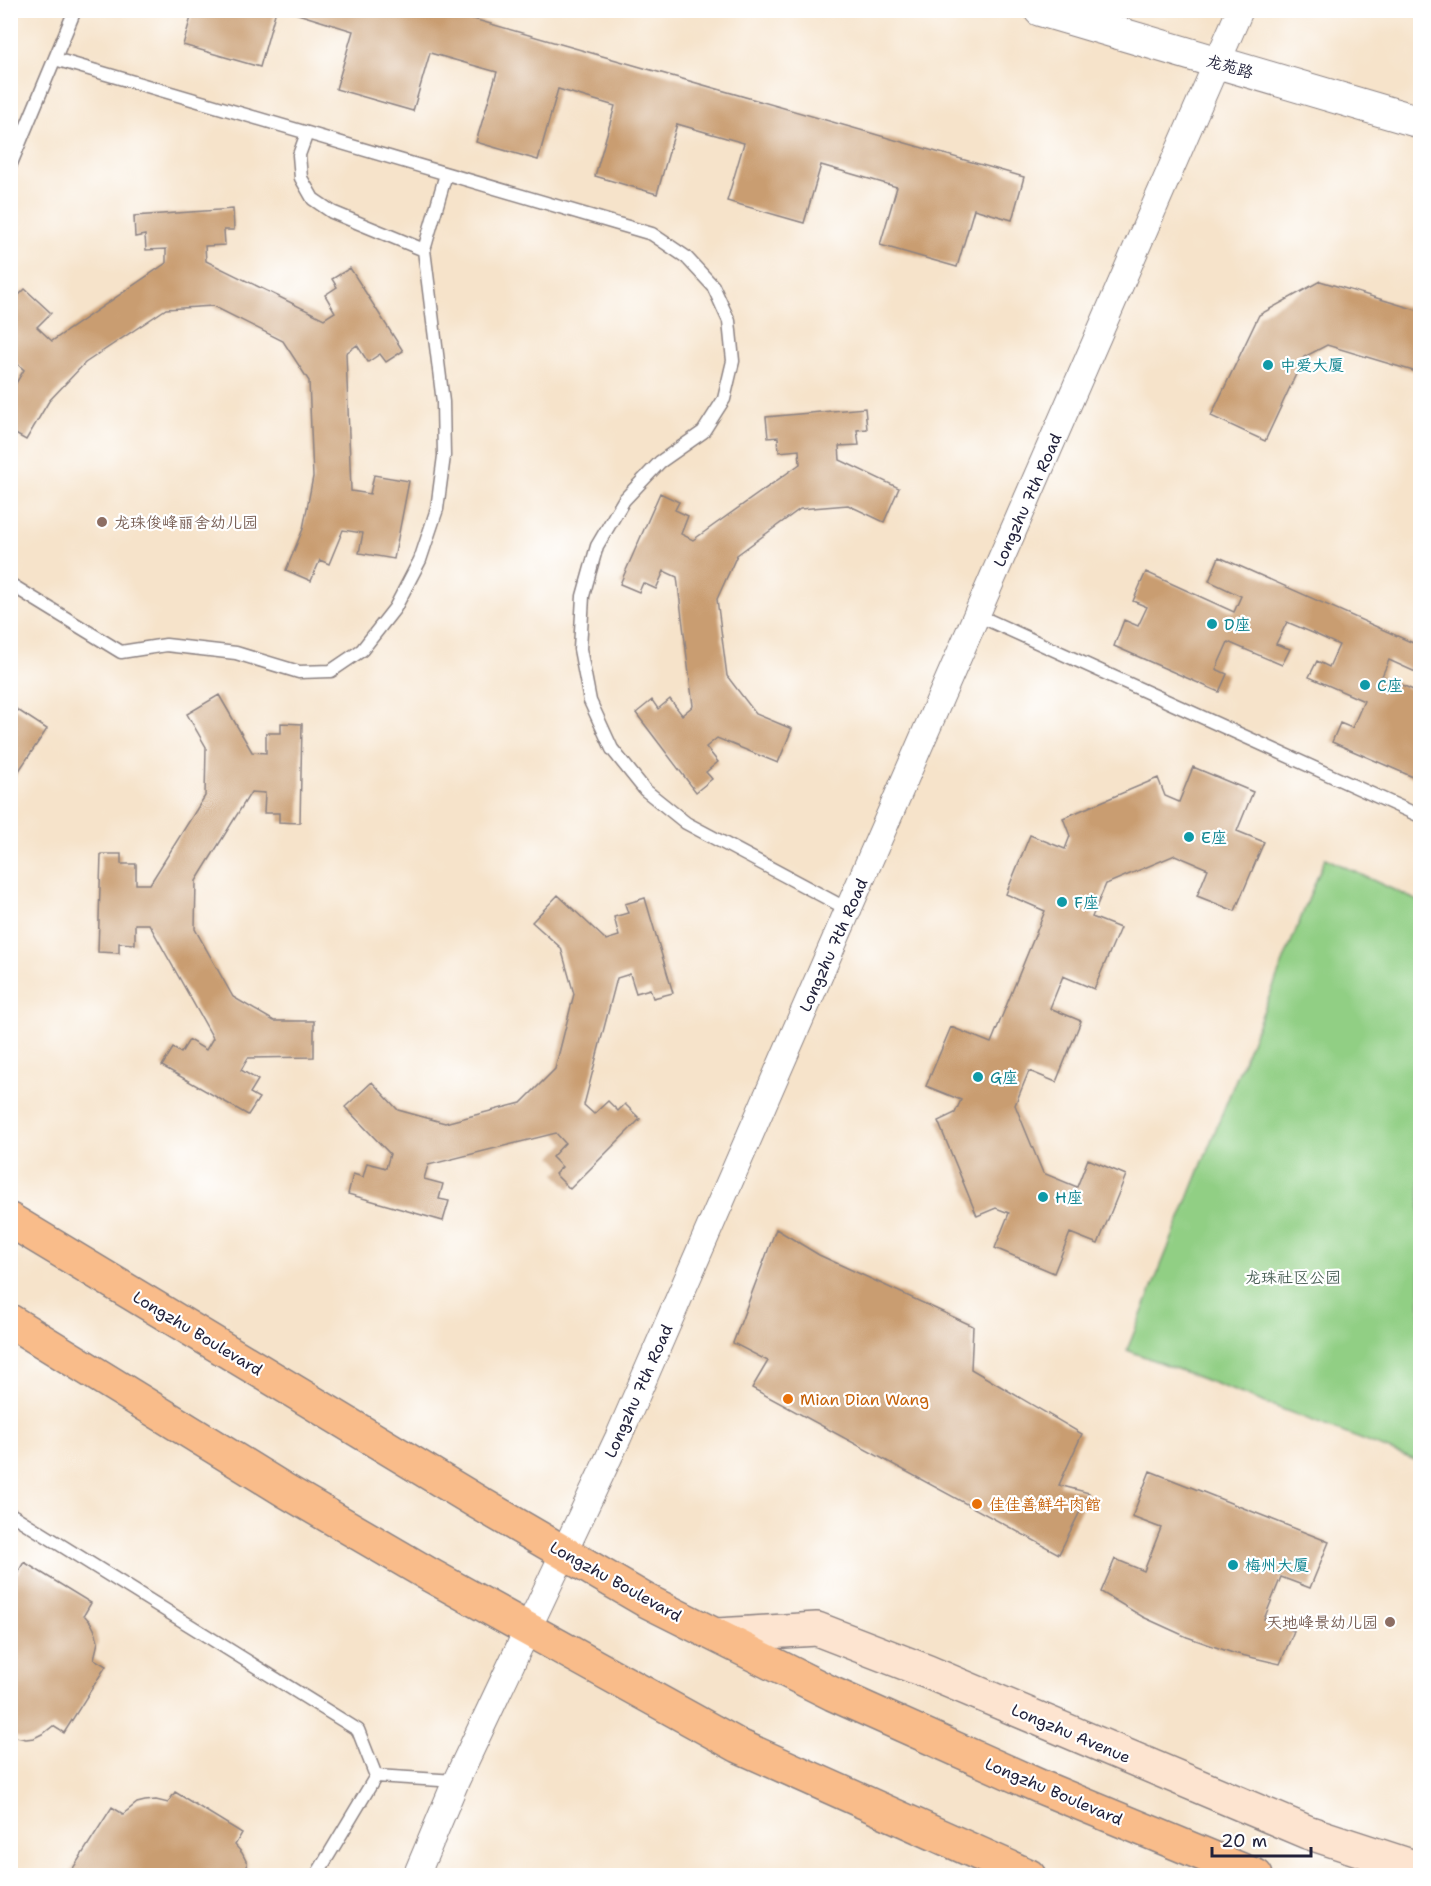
<svg xmlns="http://www.w3.org/2000/svg" width="1431" height="1886" font-family="'Shantell Sans','LXGW WenKai TC',sans-serif">
  <rect width="100%" height="100%" fill="#fff"/>
  <filter id="ink" filterUnits="userSpaceOnUse"><feTurbulence type="fractalNoise" baseFrequency=".0167" numOctaves="2"/><feDisplacementMap in="SourceGraphic" scale="12" xChannelSelector="R" yChannelSelector="G"/><feConvolveMatrix kernelMatrix="1 2 1 2 8 2 1 2 1" color-interpolation-filters="sRGB"/></filter>
  <filter id="wash" filterUnits="userSpaceOnUse"><feTurbulence type="fractalNoise" baseFrequency=".008" numOctaves="4" result="noise"/><feDisplacementMap in="SourceGraphic" scale="24" xChannelSelector="R" yChannelSelector="G"/><feGaussianBlur stdDeviation="1.35" result="paint"/><feColorMatrix in="noise" values="0 0 0 0 0 0 0 0 0 0 0 0 0 0 0 0 0 1.4 0 .05"/><feComposite in="paint" operator="in"/></filter>
  <g filter="url(#wash)">
    <rect width="100%" height="100%" fill="#f6e3ca"/>
    <path fill="#91cf84" stroke="#5a7860" stroke-width="1.5" d="M 1325,858 L 1420,902 L 1420,1462 L 1127,1350 Z"/>
    <g id="blocks">
      <path fill="#c99d71" d="M 193,10 L 276,10 L 260,67 L 183,45 Z
        M 285,10 L 442,10 L 1024,177 L 1012,220 L 974,209 L 957,267 L 880,245 L 897,187 L 821,165 L 804,223 L 727,201 L 744,143 L 677,124 L 657,194 L 595,176 L 615,106 L 558,89 L 538,160 L 476,142 L 497,72 L 430,53 L 413,111 L 336,89 L 353,31 Z
        M 233,209 L 234,230 L 224,230 L 225,245 L 205,246 L 206,261 L 324,319 L 335,312 L 325,295 L 337,287 L 332,279 L 350,268 L 403,351 L 386,362 L 380,354 L 368,362 L 357,345 L 346,353 L 351,491 L 370,494 L 374,475 L 409,481 L 394,559 L 359,553 L 363,533 L 343,530 L 329,564 L 320,560 L 311,581 L 286,570 L 303,529 L 313,477 L 309,381 L 283,341 L 213,306 L 166,309 L 85,363 L 49,401 L 26,440 L 10,431 L 10,411 L 13,406 L 10,405 L 10,393 L 24,370 L 10,357 L 10,304 L 25,289 L 51,313 L 37,327 L 52,341 L 166,263 L 166,249 L 146,250 L 145,235 L 135,237 L 134,216 Z
        M 1320,281 L 1420,311 L 1420,373 L 1327,345 L 1304,357 L 1265,441 L 1211,416 L 1259,315 Z
        M 865,408 L 867,429 L 857,430 L 859,445 L 839,446 L 840,460 L 899,488 L 884,522 L 848,505 L 800,509 L 737,555 L 717,599 L 727,676 L 756,714 L 792,729 L 778,763 L 717,738 L 706,747 L 718,762 L 706,772 L 712,779 L 696,792 L 636,713 L 652,700 L 658,709 L 670,699 L 682,715 L 693,706 L 677,577 L 664,571 L 656,589 L 643,583 L 639,592 L 620,584 L 660,493 L 679,502 L 675,510 L 688,516 L 681,534 L 693,540 L 800,464 L 799,450 L 779,452 L 778,437 L 768,438 L 766,417 Z
        M 1219,557 L 1420,646 L 1420,674 L 1389,660 L 1382,676 L 1420,693 L 1420,780 L 1332,742 L 1340,723 L 1352,728 L 1364,701 L 1309,677 L 1317,661 L 1329,667 L 1339,645 L 1313,633 L 1287,622 L 1276,644 L 1290,649 L 1282,665 L 1228,642 L 1216,669 L 1227,674 L 1219,692 L 1114,646 L 1124,620 L 1138,626 L 1147,607 L 1133,601 L 1146,572 L 1234,612 L 1241,596 L 1209,581 Z
        M 219,695 L 252,752 L 266,753 L 266,733 L 281,733 L 281,723 L 302,724 L 300,823 L 279,822 L 279,813 L 264,813 L 265,793 L 251,792 L 196,881 L 195,929 L 233,997 L 274,1021 L 314,1021 L 314,1057 L 248,1058 L 241,1070 L 258,1080 L 250,1093 L 259,1098 L 248,1115 L 162,1066 L 173,1048 L 181,1053 L 189,1040 L 206,1050 L 213,1038 L 149,924 L 135,924 L 135,944 L 119,943 L 119,953 L 98,952 L 101,854 L 121,854 L 121,864 L 136,864 L 136,884 L 150,884 L 205,796 L 206,747 L 187,714 Z
        M 10,705 L 47,729 L 10,784 Z
        M 1193,767 L 1253,792 L 1237,831 L 1264,842 L 1235,911 L 1197,896 L 1208,869 L 1175,855 L 1106,884 L 1092,917 L 1120,928 L 1094,989 L 1063,976 L 1050,1008 L 1081,1021 L 1056,1082 L 1029,1071 L 1015,1105 L 1043,1173 L 1077,1187 L 1088,1159 L 1126,1175 L 1098,1244 L 1070,1233 L 1054,1273 L 995,1248 L 1009,1213 L 996,1208 L 977,1216 L 938,1121 L 955,1113 L 961,1100 L 926,1086 L 951,1027 L 991,1043 L 1045,911 L 1006,894 L 1030,835 L 1065,849 L 1070,836 L 1063,818 L 1158,778 L 1165,796 L 1179,802 Z
        M 558,895 L 606,940 L 619,936 L 614,917 L 628,913 L 625,904 L 645,898 L 673,993 L 653,998 L 650,989 L 636,993 L 630,974 L 617,978 L 584,1105 L 594,1114 L 608,1101 L 618,1111 L 625,1104 L 640,1119 L 570,1189 L 555,1174 L 562,1167 L 552,1157 L 565,1143 L 556,1133 L 428,1165 L 424,1179 L 443,1184 L 439,1199 L 449,1201 L 443,1221 L 348,1194 L 353,1174 L 363,1177 L 367,1163 L 386,1168 L 390,1154 L 345,1107 L 372,1082 L 398,1110 L 445,1123 L 521,1103 L 555,1069 L 574,994 L 561,948 L 532,922 Z
        M 776,1229 L 819,1255 L 973,1326 L 971,1369 L 1082,1434 L 1059,1485 L 1089,1493 L 1059,1554 L 752,1388 L 768,1361 L 733,1343 Z
        M 1150,1471 L 1329,1542 L 1310,1588 L 1281,1577 L 1264,1619 L 1294,1631 L 1280,1664 L 1233,1653 L 1187,1637 L 1143,1617 L 1101,1592 L 1115,1559 L 1144,1571 L 1161,1528 L 1132,1517 Z
        M 24,1562 L 91,1603 L 84,1615 L 91,1623 L 96,1633 L 98,1642 L 94,1659 L 106,1666 L 64,1733 L 53,1726 L 44,1733 L 34,1738 L 26,1739 L 10,1736 L 10,1572 L 17,1574 Z
        M 175,1792 L 242,1833 L 235,1845 L 242,1853 L 247,1863 L 248,1876 L 74,1876 L 70,1873 L 112,1807 L 123,1814 L 137,1803 L 145,1801 L 156,1800 L 168,1803 Z"/>
    </g>
  </g>
  <g filter="url(#ink)">
    <use href="#blocks" fill-opacity="0" stroke="#8c8282" stroke-width="1.5"/>
    <g fill="none" stroke-linecap="round" stroke-linejoin="round">
      <g stroke="#8c8282" stroke-width="15">
        <path id="service" d="M 55,59 L 652,234 L 686,257 L 713,286 L 729,321 L 733,361 L 724,399 L 703,432 L 660,462 L 624,500 L 597,546 L 583,596 L 580,649 L 590,701 L 612,749 L 645,790 L 686,823 L 849,910
          M 10,166 L 75,10
          M 424,250 L 446,174
          M 10,584 L 121,652 L 166,645 L 236,653 L 299,672 L 331,671 L 362,650 L 395,608 L 420,560 L 437,509 L 444,456 L 443,402 L 424,250 L 332,212 L 313,199 L 301,178 L 299,155 L 307,133
          M 977,615 L 1420,816
          M 10,1516 L 14,1516 L 358,1730 L 376,1776 L 316,1876
          M 376,1776 L 456,1781"/>
      </g>
      <g stroke="#8c8282" stroke-width="28">
        <path id="minor" d="M 416,1876 L 456,1781 L 618,1438 L 1240,10"/>
      </g>
      <g stroke="#8c8282" stroke-width="34">
        <path id="tertiary" d="M 1040,10 L 1420,122"/>
      </g>
      <g stroke="#8c8282" stroke-width="36">
        <path id="secondary" d="M 717,1635 L 817,1629 L 928,1672 L 1307,1832 L 1420,1869"/>
      </g>
      <g stroke="#8c8282" stroke-width="36">
        <path id="primary" d="M 10,1220 L 479,1503 L 645,1600 L 833,1694 L 1041,1787 L 1256,1876
          M 10,1321 L 286,1491 L 430,1575 L 739,1746 L 1029,1876"/>
      </g>
      <use href="#service" stroke="#fff" stroke-width="12"/>
      <use href="#minor" stroke="#fff" stroke-width="26"/>
      <use href="#tertiary" stroke="#fff" stroke-width="32"/>
      <use href="#secondary" stroke="#fde4d0" stroke-width="33"/>
      <use href="#primary" stroke="#f9bc8a" stroke-width="33"/>
    </g>
  </g>
  <g fill="#0f9aa8" stroke="#fff" stroke-width="2">
    <circle cx="1268" cy="365" r="6"/>
    <circle cx="1212" cy="624" r="6"/>
    <circle cx="1365" cy="685" r="6"/>
    <circle cx="1189" cy="837" r="6"/>
    <circle cx="1062" cy="902" r="6"/>
    <circle cx="978" cy="1077" r="6"/>
    <circle cx="1043" cy="1197" r="6"/>
    <circle cx="1233" cy="1565" r="6"/>
  </g>
  <g fill="#8d6e63" stroke="#fff" stroke-width="2">
    <circle cx="102" cy="522" r="6"/>
    <circle cx="1390" cy="1622" r="6"/>
  </g>
  <g fill="#e8710a" stroke="#fff" stroke-width="2">
    <circle cx="788" cy="1399" r="6"/>
    <circle cx="977" cy="1504" r="6"/>
  </g>
  <g text-anchor="middle" stroke-width="4.5" stroke-linejoin="round" paint-order="stroke">
    <g font-size="16" fill="#22223b" stroke="#fff">
      <text transform="translate(1230 66) rotate(16)" y="6">龙苑路</text>
      <text transform="translate(1027 500) rotate(-66)" y="6">Longzhu 7th Road</text>
      <text transform="translate(833 945) rotate(-66)" y="6">Longzhu 7th Road</text>
      <text transform="translate(198 1333) rotate(31)" y="6">Longzhu Boulevard</text>
      <text transform="translate(638 1391) rotate(-66)" y="6">Longzhu 7th Road</text>
      <text transform="translate(616 1581) rotate(29)" y="6">Longzhu Boulevard</text>
      <text transform="translate(1071 1733) rotate(23)" y="6">Longzhu Avenue</text>
      <text transform="translate(1054 1791) rotate(23)" y="6">Longzhu Boulevard</text>
    </g>
    <g font-size="16" fill="#0d838f" stroke="#fff" text-anchor="start">
      <text x="1280" y="371">中爱大厦</text>
      <text x="1224" y="630">D座</text>
      <text x="1377" y="691">C座</text>
      <text x="1201" y="843">E座</text>
      <text x="1074" y="908">F座</text>
      <text x="990" y="1083">G座</text>
      <text x="1055" y="1203">H座</text>
      <text x="1245" y="1571">梅州大厦</text>
    </g>
    <g font-size="16" fill="#785e54" stroke="#fff" text-anchor="start">
      <text x="114" y="528">龙珠俊峰丽舍幼儿园</text>
      <text x="1378" y="1628" text-anchor="end">天地峰景幼儿园</text>
    </g>
    <g font-size="16" fill="#495f55" stroke="#fff">
      <text x="1293" y="1283">龙珠社区公园</text>
    </g>
    <g font-size="16" fill="#c56008" stroke="#fff" text-anchor="start">
      <text x="800" y="1405">Mian Dian Wang</text>
      <text x="989" y="1510">佳佳善鮮牛肉館</text>
    </g>
  </g>
  <rect width="1431" height="1886" fill="none" stroke="#fff" stroke-width="36"/>
  <path d="M1212 1847v9h99v-9" fill="none" stroke="#22223b" stroke-width="3"/>
  <text x="1221" y="1847" font-size="18" fill="#22223b" stroke="#ffffff" stroke-width="4.5" paint-order="stroke">20 m</text>
</svg>
